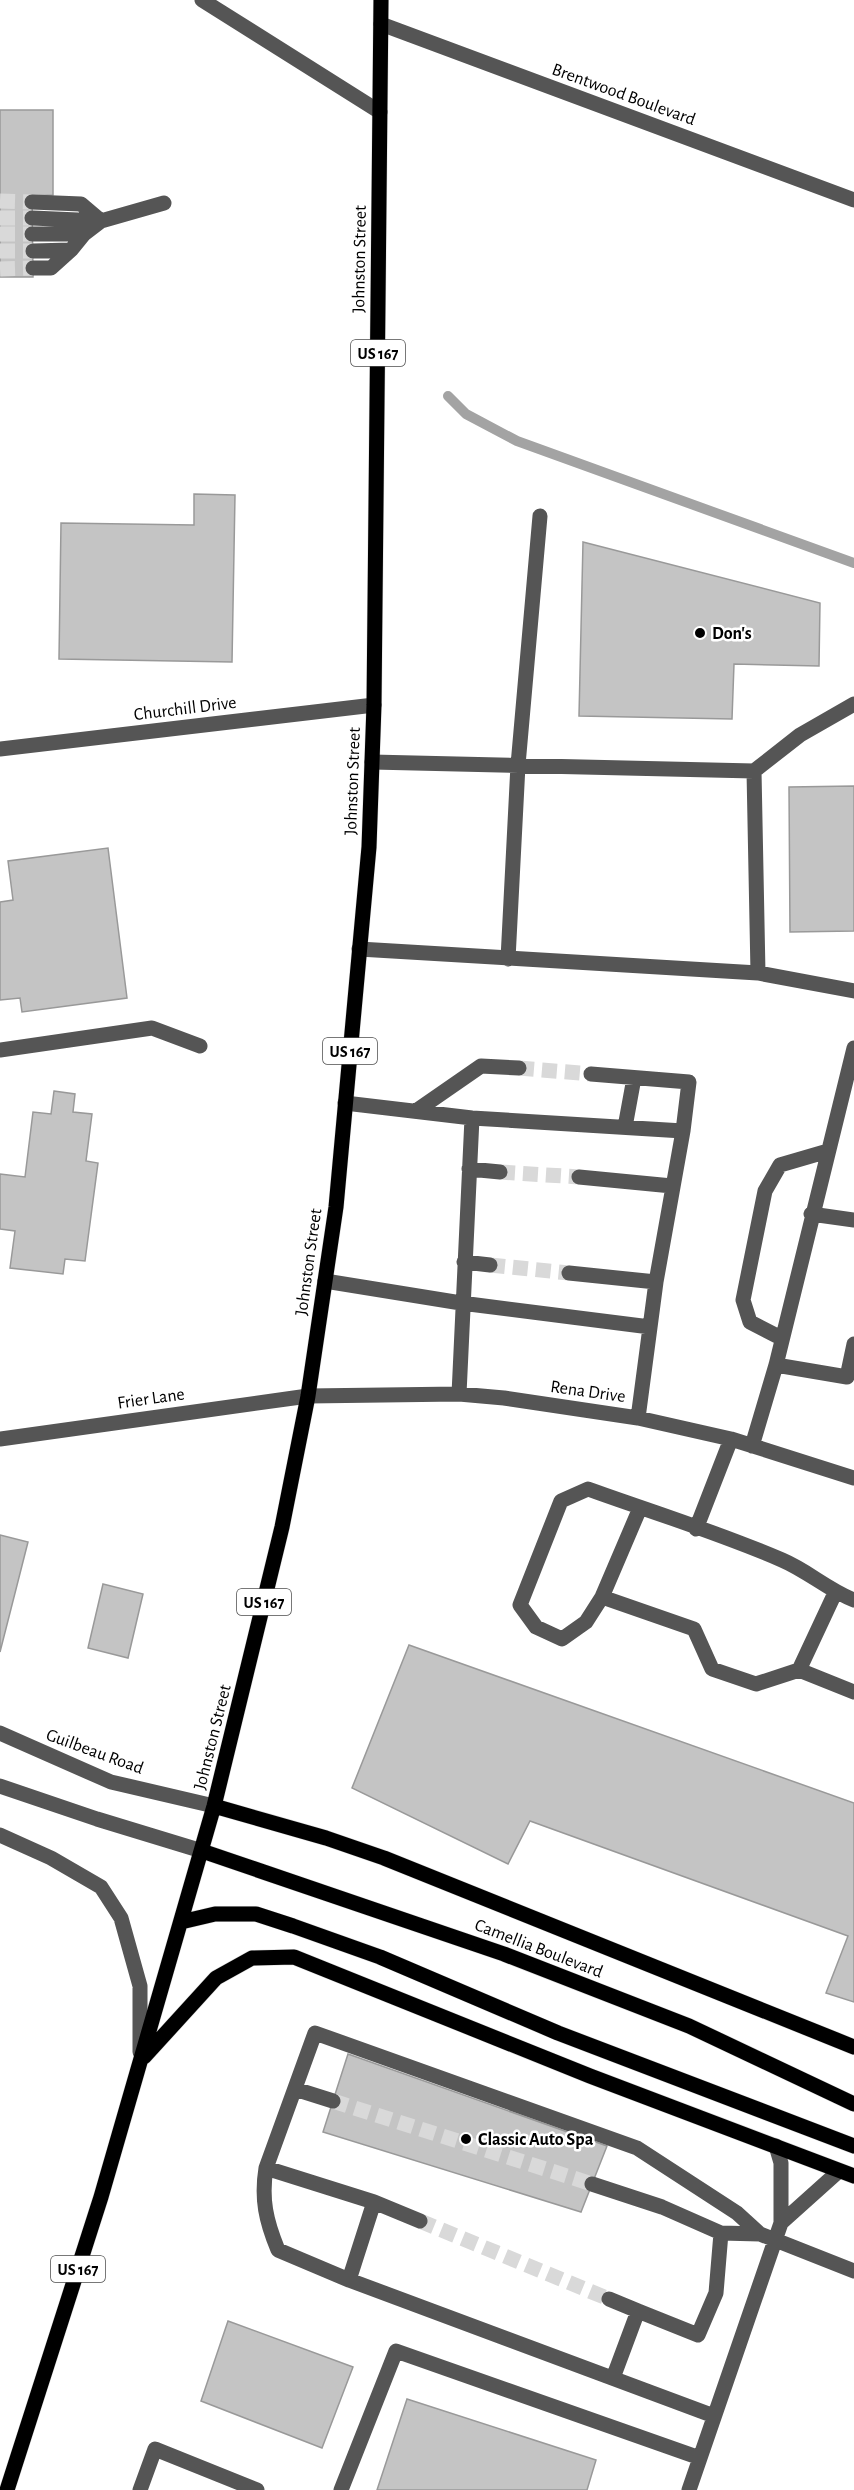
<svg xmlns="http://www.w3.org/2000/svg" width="854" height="2490" font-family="'Alegreya Sans',sans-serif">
  <rect width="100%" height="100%" fill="#fff"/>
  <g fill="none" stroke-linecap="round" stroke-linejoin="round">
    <path stroke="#a3a3a3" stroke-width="10" d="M 448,396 L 466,414 L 517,441 L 854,563"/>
  </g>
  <path fill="#c4c4c4" stroke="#999" stroke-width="1.5" d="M 0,110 L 53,110 L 53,195 L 32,196 L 33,277 L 0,277 Z
    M 194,494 L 235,495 L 232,662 L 59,659 L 61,523 L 194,525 Z
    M 583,542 L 820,603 L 819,666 L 734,664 L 732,719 L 579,716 Z
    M 854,786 L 854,931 L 790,932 L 789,787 Z
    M 108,848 L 127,998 L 22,1012 L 20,998 L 0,1000 L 0,902 L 13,900 L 8,861 Z
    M 54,1091 L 75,1094 L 73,1112 L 92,1114 L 86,1161 L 98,1163 L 85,1261 L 65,1259 L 63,1274 L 10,1268 L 15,1231 L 0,1229 L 0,1174 L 25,1177 L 33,1112 L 51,1114 Z
    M 0,1535 L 28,1542 L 0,1652 Z
    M 103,1584 L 143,1594 L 128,1658 L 88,1648 Z
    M 409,1645 L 854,1803 L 854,2002 L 826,1993 L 848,1936 L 530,1821 L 508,1864 L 352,1788 Z
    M 348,2054 L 607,2146 L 581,2212 L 323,2132 Z
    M 228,2321 L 353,2367 L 322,2448 L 201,2401 Z
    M 407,2399 L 596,2460 L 587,2490 L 377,2490 Z"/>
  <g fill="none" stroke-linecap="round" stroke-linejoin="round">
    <path stroke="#d9d9d9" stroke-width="15" stroke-dasharray="15 8" stroke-linecap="butt" d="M 0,201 L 32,202
      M 0,218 L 32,218
      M 0,234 L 32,234
      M 0,251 L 33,251
      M 0,269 L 33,268
      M 519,1068 L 591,1074
      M 500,1172 L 579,1177
      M 490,1265 L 569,1273
      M 333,2101 L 592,2184
      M 420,2221 L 609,2299"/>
    <g stroke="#dbdbdb" stroke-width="16">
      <path id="major" d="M 214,1806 L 326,1838 L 384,1858 L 854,2047
        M 202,1851 L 504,1954 L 689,2026 L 854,2104
        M 181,1922 L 215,1914 L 256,1914 L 293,1926 L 380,1957 L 558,2033 L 854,2146
        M 144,2057 L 216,1978 L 252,1958 L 294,1957 L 590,2076 L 854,2176
        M 7,2490 L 101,2197 L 214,1806 L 282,1527 L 308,1396 L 336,1207 L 369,847 L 374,705 L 381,0"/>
    </g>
    <path stroke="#555" stroke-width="15" d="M 202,0 L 380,112
      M 381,24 L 854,200
      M 32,202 L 81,204 L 101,221 L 164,203
      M 32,218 L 101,221
      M 32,234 L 84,234 L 101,221
      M 33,251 L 71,250 L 84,234
      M 33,268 L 51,268 L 71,250
      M 0,749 L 374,705
      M 754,771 L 800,735 L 854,704
      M 359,949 L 758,973 L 754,771 L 372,762
      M 508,959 L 518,765 L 540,516
      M 758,973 L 854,991
      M 0,1050 L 152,1028 L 200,1046
      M 591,1074 L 689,1082 L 683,1131
      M 345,1103 L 472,1118 L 683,1131 L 656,1282 L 638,1418
      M 416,1111 L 481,1066 L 519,1068
      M 625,1127 L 634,1078
      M 469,1169 L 500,1172
      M 579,1177 L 672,1186
      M 811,1214 L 854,1220
      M 464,1262 L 490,1265
      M 569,1273 L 656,1282
      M 325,1281 L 461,1303 L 650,1327
      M 781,1338 L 750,1322 L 743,1300 L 765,1191 L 780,1165 L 828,1151
      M 776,1365 L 847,1377 L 854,1344
      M 459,1394 L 472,1118
      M 0,1439 L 308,1396 L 459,1394 L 504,1398 L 638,1418 L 731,1439 L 854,1478
      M 752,1446 L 776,1365 L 854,1048
      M 640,1508 L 602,1597 L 586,1622 L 562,1639 L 536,1627 L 520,1605 L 561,1501 L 588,1489 C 652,1512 720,1533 782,1560 C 808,1571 828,1590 854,1600
      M 696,1529 L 731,1439
      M 602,1597 L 694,1629 L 712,1669 L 756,1684 L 799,1670 L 835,1593
      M 799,1670 L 854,1692
      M 0,1733 L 111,1782 L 214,1806
      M 0,1786 L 97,1819 L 202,1851
      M 0,1835 L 51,1858 L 101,1887 L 121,1918 L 140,1986 L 140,2052
      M 295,2089 L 333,2101
      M 266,2168 L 374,2202 L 349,2280
      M 592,2184 L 662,2207 L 721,2233 L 760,2234
      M 374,2202 L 420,2221
      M 781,2223 L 839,2171
      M 609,2299 L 638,2311
      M 613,2378 L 638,2311 L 698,2335 L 716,2293 L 721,2233
      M 714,2416 L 349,2280 L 278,2250 C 266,2221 261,2199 266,2168 L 315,2033 L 637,2148 L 737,2213 L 760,2234 L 854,2271
      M 140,2490 L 155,2449 L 257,2490
      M 341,2490 L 396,2351 L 700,2458
      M 689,2490 L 781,2223 L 781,2163 L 776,2146"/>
    <use href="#major" stroke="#000" stroke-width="15"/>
  </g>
  <g fill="#000" stroke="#fff" stroke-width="2">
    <circle cx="700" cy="633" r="6"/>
    <circle cx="466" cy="2139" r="6"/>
  </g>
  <g text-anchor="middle" stroke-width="5" stroke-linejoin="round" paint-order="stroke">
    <g fill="#fff" stroke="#4c4c4c" stroke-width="1.5">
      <rect x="351" y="340" width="54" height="26" rx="4.5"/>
      <rect x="323" y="1038" width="54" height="26" rx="4.5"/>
      <rect x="237" y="1589" width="54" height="26" rx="4.5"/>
      <rect x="51" y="2256" width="54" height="26" rx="4.5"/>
    </g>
    <g font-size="16" font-weight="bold" fill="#000">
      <text x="378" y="359">US 167</text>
      <text x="350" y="1057">US 167</text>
      <text x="264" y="1608">US 167</text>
      <text x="78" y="2275">US 167</text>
    </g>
    <g font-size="18" fill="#000" stroke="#fff">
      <text transform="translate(624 94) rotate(20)" y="6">Brentwood Boulevard</text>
      <text transform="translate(359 259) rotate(-89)" y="6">Johnston Street</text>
      <text transform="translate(185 708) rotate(-7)" y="6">Churchill Drive</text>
      <text transform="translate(352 781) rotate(-88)" y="6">Johnston Street</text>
      <text transform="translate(308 1262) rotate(-82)" y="6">Johnston Street</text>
      <text transform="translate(588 1391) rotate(8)" y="6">Rena Drive</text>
      <text transform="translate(151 1398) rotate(-8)" y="6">Frier Lane</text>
      <text transform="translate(212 1737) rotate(-76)" y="6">Johnston Street</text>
      <text transform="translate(95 1751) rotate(20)" y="6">Guilbeau Road</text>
      <text transform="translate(539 1948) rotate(21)" y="6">Camellia Boulevard</text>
    </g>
    <g font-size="18" font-weight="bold" fill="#000" stroke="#fff" text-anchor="start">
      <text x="712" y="639">Don's</text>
      <text x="478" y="2145">Classic Auto Spa</text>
    </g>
  </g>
</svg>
